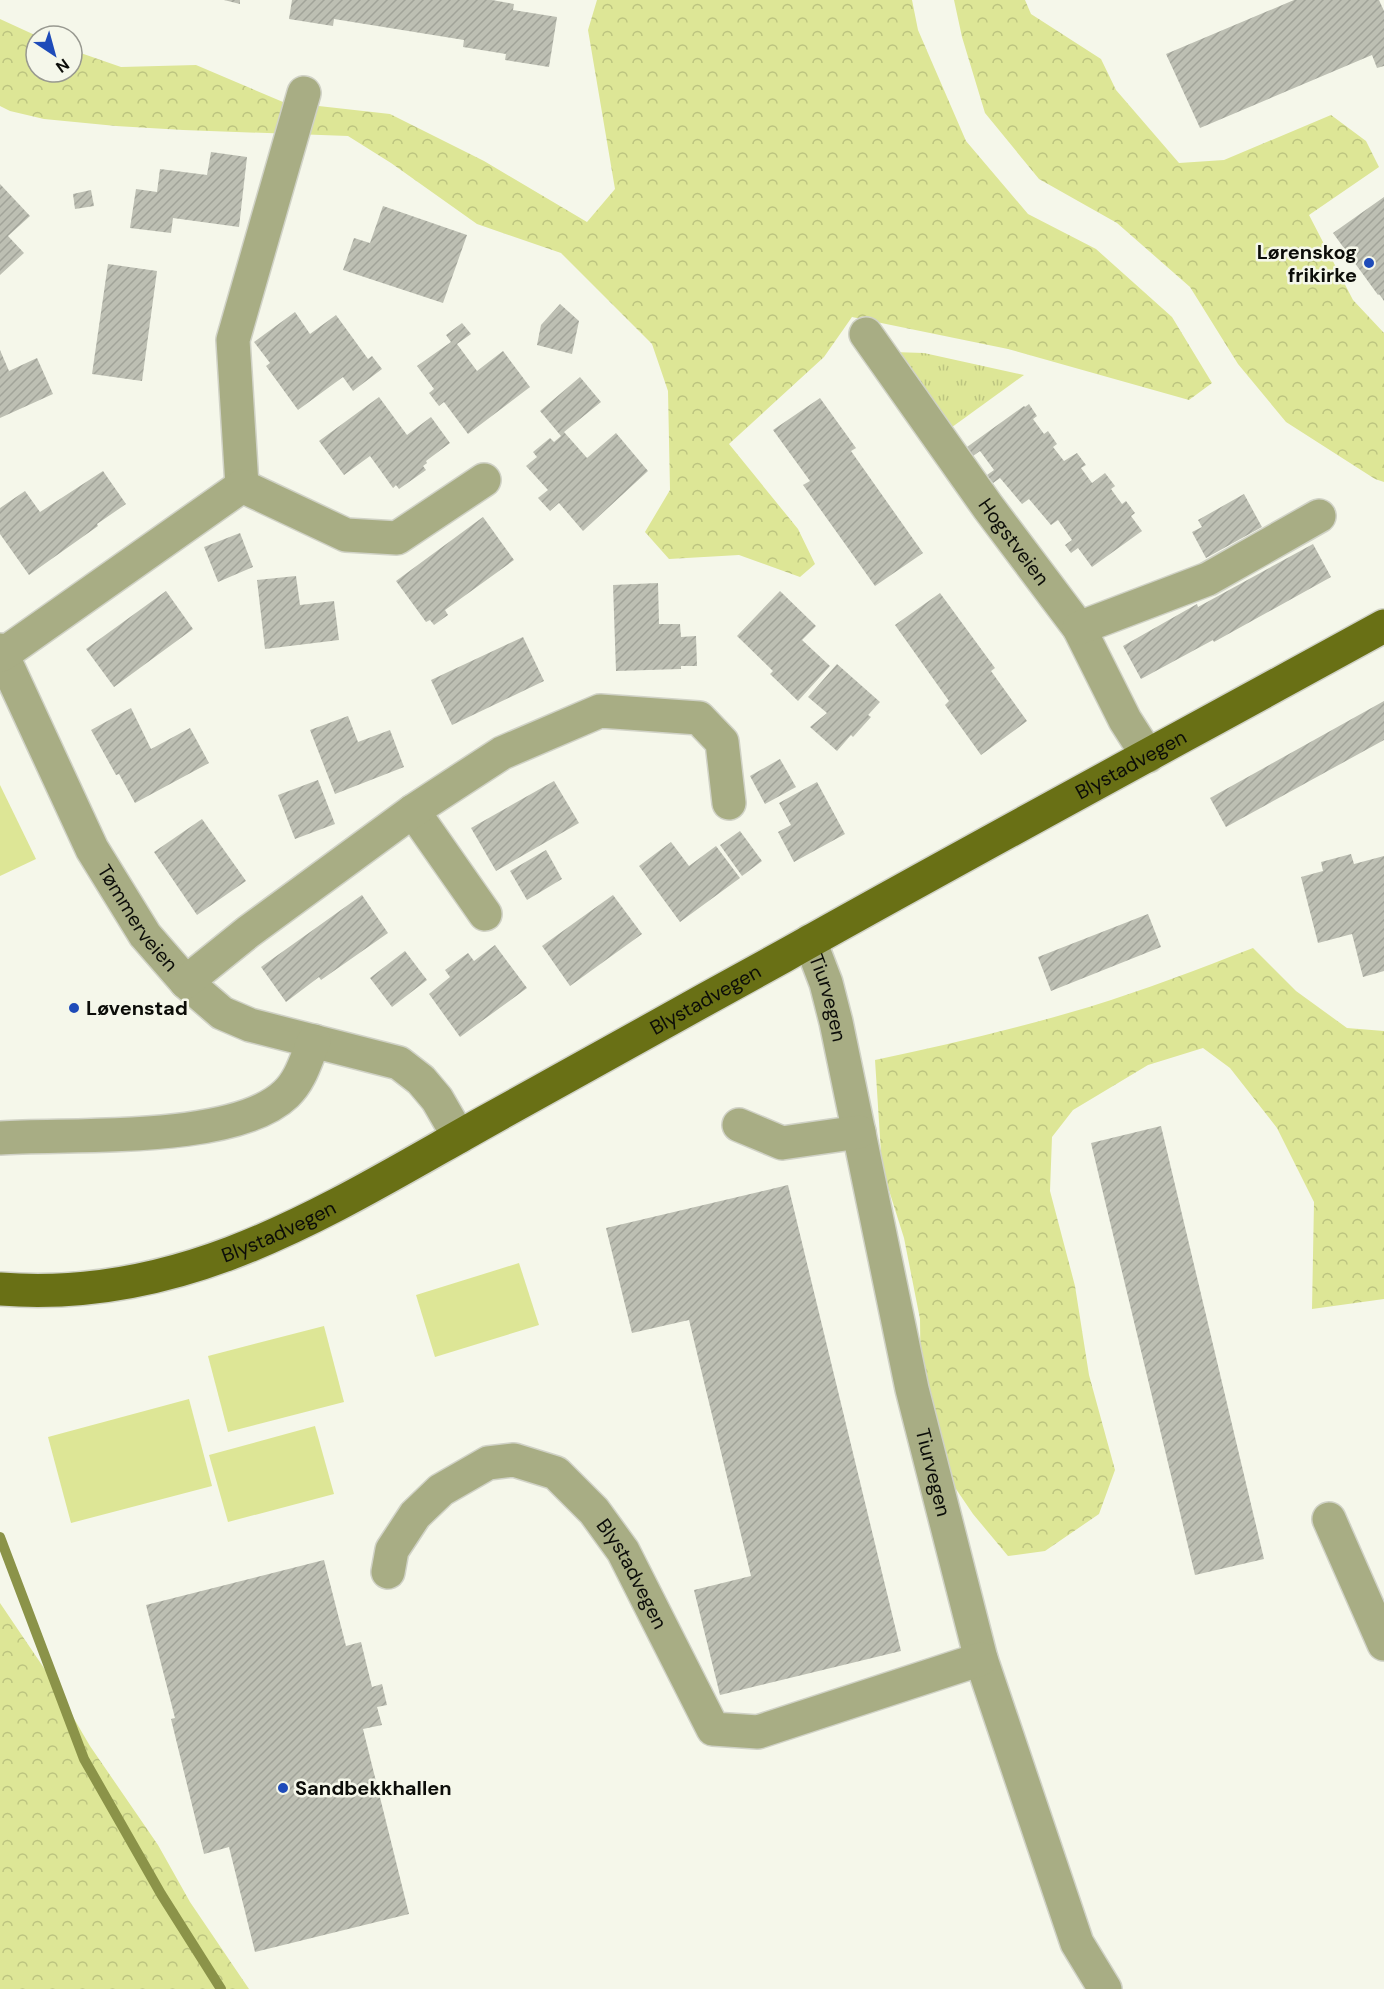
<svg xmlns="http://www.w3.org/2000/svg" width="1384" height="1989" viewBox="0 0 1384 1989" font-family="'DM Sans',sans-serif">
<defs>
<pattern id="grass-tufts" width="24" height="20" patternUnits="userSpaceOnUse" patternTransform="scale(1.5)"><rect width="24" height="20" fill="#dde696"/><path d="M3 7l-1-3M5 7V3M7 7l1-3M15 17l-1-3M17 17v-4M19 17l1-3" fill="none" stroke="#bcc480"/></pattern>
<pattern id="forest-crowns" width="20" height="18" patternUnits="userSpaceOnUse" patternTransform="scale(1.5)"><rect width="20" height="18" fill="#dde696"/><path d="M2 6a3 3 0 1 1 6 0M12 15a3 3 0 1 1 6 0" fill="none" stroke="#bcc480"/></pattern>
<pattern id="building-hatch" width="6" height="6" patternUnits="userSpaceOnUse" patternTransform="scale(1.5)"><rect width="6" height="6" fill="#bdbfb3"/><path d="M-1 1l2-2M0 6l6-6M5 7l2-2" fill="none" stroke="#a1a399"/></pattern>
</defs>
<rect width="100%" height="100%" fill="#f5f7ea"/>
<path fill="url(#grass-tufts)" d="M 893,352 L 924,353 L 1024,375 L 948,430 Z"/>
<g fill="url(#forest-crowns)">
<path d="M 597,0 L 912,0 L 918,30 L 966,141 L 1028,214 L 1096,249 L 1172,317 L 1212,383 L 1189,400 L 1008,349 L 852,317 L 824,357 L 729,444 L 798,529 L 815,564 L 800,577 L 739,555 L 669,559 L 645,532 L 670,490 L 668,391 L 652,344 L 561,253 L 477,224 L 391,163 L 348,136 L 183,130 L 116,126 L 44,119 L 10,111 L 0,106 L 0,19 L 37,36 L 36,72 L 72,72 L 72,50 L 121,67 L 196,65 L 283,102 L 390,114 L 484,161 L 587,222 L 615,189 L 588,30 Z"/>
<path d="M 954,0 L 1025,0 L 1031,14 L 1101,59 L 1116,90 L 1179,163 L 1224,160 L 1331,115 L 1366,141 L 1379,167 L 1309,215 L 1353,300 L 1384,333 L 1384,482 L 1375,479 L 1286,422 L 1238,364 L 1190,287 L 1117,223 L 1039,179 L 985,113 L 962,37 Z"/>
<path d="M 1253,948 L 1296,991 L 1347,1028 L 1384,1031 L 1384,1299 L 1312,1309 L 1314,1202 L 1277,1128 L 1230,1068 L 1203,1048 L 1148,1065 L 1073,1110 L 1052,1137 L 1050,1191 L 1075,1286 L 1089,1375 L 1115,1470 L 1099,1514 L 1045,1551 L 1008,1556 L 973,1514 L 939,1464 L 921,1398 L 920,1319 L 904,1238 L 882,1168 L 875,1060 C 947,1045 1019,1028 1089,1007 C 1144,990 1199,969 1253,948 Z"/>
<path d="M 0,1603 L 46,1671 L 90,1746 L 158,1845 L 190,1902 L 249,1989 L 0,1989 Z"/>
</g>
<g fill="#dde696">
<path d="M 0,785 L 36,859 L 0,876 Z"/>
<path d="M 519,1263 L 539,1325 L 435,1357 L 416,1295 Z"/>
<path d="M 324,1326 L 344,1402 L 228,1432 L 208,1356 Z"/>
<path d="M 189,1399 L 212,1486 L 71,1523 L 48,1437 Z"/>
<path d="M 315,1426 L 334,1494 L 228,1522 L 209,1455 Z"/>
</g>
<g fill="none" stroke-linecap="round" stroke-linejoin="round">
<path stroke="#8b9349" stroke-width="10" d="M 0,1537 L 84,1759 L 161,1894 L 221,1989"/>
</g>
<g fill="url(#building-hatch)">
<path d="M 224,0 L 240,0 L 240,4 Z"/>
<path d="M 292,0 L 492,0 L 514,4 L 513,10 L 557,17 L 549,67 L 505,60 L 506,54 L 463,47 L 464,40 L 334,19 L 333,26 L 289,19 Z"/>
<path d="M 1294,0 L 1379,0 L 1384,11 L 1384,66 L 1377,68 L 1372,55 L 1200,128 L 1166,54 Z"/>
<path d="M 211,152 L 247,157 L 239,227 L 173,218 L 171,233 L 130,228 L 136,189 L 157,192 L 160,169 L 207,175 Z"/>
<path d="M 0,184 L 30,216 L 8,236 L 24,253 L 0,275 Z"/>
<path d="M 91,190 L 94,206 L 75,209 L 73,194 Z"/>
<path d="M 1384,197 L 1384,301 L 1379,294 L 1378,295 L 1333,233 Z"/>
<path d="M 383,206 L 467,235 L 443,303 L 343,270 L 354,238 L 370,243 Z"/>
<path d="M 108,264 L 157,271 L 142,381 L 92,374 Z"/>
<path d="M 560,304 L 579,321 L 572,354 L 537,345 L 541,325 Z"/>
<path d="M 295,312 L 310,334 L 336,315 L 368,359 L 372,356 L 382,369 L 353,391 L 343,377 L 298,410 L 266,366 L 270,363 L 254,342 Z"/>
<path d="M 462,323 L 471,334 L 457,344 L 477,371 L 503,351 L 530,387 L 468,434 L 444,402 L 439,406 L 429,393 L 434,389 L 417,366 L 451,342 L 446,335 Z"/>
<path d="M 0,350 L 9,371 L 37,358 L 53,394 L 0,418 Z"/>
<path d="M 580,377 L 601,402 L 564,432 L 587,458 L 616,433 L 648,471 L 583,531 L 559,503 L 550,511 L 538,498 L 548,490 L 526,466 L 537,457 L 533,452 L 550,438 L 554,442 L 561,436 L 540,411 Z"/>
<path d="M 379,397 L 407,435 L 431,417 L 450,443 L 426,461 L 427,463 L 423,466 L 426,470 L 399,489 L 396,485 L 393,488 L 370,456 L 344,475 L 319,441 Z"/>
<path d="M 820,398 L 856,448 L 851,451 L 923,553 L 875,586 L 803,485 L 810,481 L 773,430 Z"/>
<path d="M 1029,404 L 1037,416 L 1033,419 L 1044,434 L 1048,431 L 1057,444 L 1053,447 L 1064,461 L 1077,453 L 1086,465 L 1081,468 L 1092,483 L 1105,473 L 1115,486 L 1111,489 L 1122,504 L 1126,501 L 1135,513 L 1131,516 L 1142,531 L 1092,567 L 1078,548 L 1071,553 L 1065,545 L 1072,540 L 1058,520 L 1051,525 L 1029,499 L 1022,504 L 1000,478 L 993,483 L 987,475 L 994,470 L 980,451 L 973,456 L 967,447 L 1024,406 L 1025,407 Z"/>
<path d="M 103,471 L 126,504 L 97,524 L 98,526 L 29,575 L 0,534 L 0,508 L 25,491 L 40,512 Z"/>
<path d="M 1244,494 L 1262,527 L 1206,558 L 1192,532 L 1202,527 L 1198,520 Z"/>
<path d="M 483,517 L 514,560 L 445,610 L 448,615 L 434,625 L 430,620 L 426,622 L 396,581 Z"/>
<path d="M 240,533 L 253,567 L 218,582 L 204,547 Z"/>
<path d="M 1313,544 L 1331,577 L 1214,642 L 1213,640 L 1141,679 L 1123,646 L 1197,604 L 1198,607 Z"/>
<path d="M 296,576 L 300,605 L 334,601 L 339,640 L 265,649 L 257,580 Z"/>
<path d="M 658,583 L 659,624 L 680,624 L 681,637 L 696,636 L 697,666 L 681,666 L 681,669 L 616,671 L 613,585 Z"/>
<path d="M 166,591 L 193,629 L 114,687 L 86,649 Z"/>
<path d="M 780,591 L 816,626 L 802,640 L 830,666 L 798,701 L 770,674 L 773,671 L 737,636 Z"/>
<path d="M 940,593 L 995,668 L 991,671 L 1027,721 L 981,755 L 945,705 L 949,701 L 895,625 Z"/>
<path d="M 523,637 L 544,681 L 452,725 L 431,680 Z"/>
<path d="M 837,664 L 880,702 L 868,715 L 871,717 L 853,737 L 851,735 L 837,751 L 810,727 L 827,713 L 808,697 Z"/>
<path d="M 1384,701 L 1384,740 L 1226,827 L 1210,798 Z"/>
<path d="M 131,708 L 151,749 L 190,728 L 209,763 L 135,803 L 119,774 L 116,775 L 91,730 Z"/>
<path d="M 348,716 L 358,742 L 390,730 L 404,767 L 335,794 L 310,730 Z"/>
<path d="M 780,759 L 796,787 L 765,804 L 750,776 Z"/>
<path d="M 318,780 L 335,824 L 295,839 L 278,795 Z"/>
<path d="M 554,781 L 579,823 L 496,871 L 471,828 Z"/>
<path d="M 817,782 L 845,834 L 794,862 L 778,832 L 791,825 L 779,803 Z"/>
<path d="M 202,819 L 246,881 L 197,915 L 154,852 Z"/>
<path d="M 740,831 L 762,861 L 742,876 L 720,845 Z"/>
<path d="M 671,842 L 689,866 L 716,846 L 740,878 L 680,922 L 639,866 Z"/>
<path d="M 546,850 L 562,879 L 527,900 L 510,871 Z"/>
<path d="M 1351,854 L 1354,864 L 1384,856 L 1384,971 L 1363,977 L 1352,934 L 1318,943 L 1301,877 L 1323,871 L 1321,862 Z"/>
<path d="M 362,895 L 388,933 L 321,980 L 319,977 L 286,1002 L 261,967 Z"/>
<path d="M 613,895 L 642,934 L 570,986 L 542,946 Z"/>
<path d="M 1148,914 L 1161,947 L 1051,991 L 1038,957 Z"/>
<path d="M 495,945 L 527,988 L 460,1037 L 429,994 L 450,977 L 445,970 L 468,953 L 474,961 Z"/>
<path d="M 405,951 L 427,980 L 392,1007 L 370,978 Z"/>
<path d="M 1161,1126 L 1264,1559 L 1195,1575 L 1091,1143 Z"/>
<path d="M 788,1185 L 901,1651 L 720,1695 L 694,1590 L 751,1576 L 689,1320 L 632,1333 L 606,1228 Z"/>
<path d="M 324,1560 L 346,1646 L 361,1642 L 372,1687 L 382,1684 L 387,1705 L 377,1707 L 382,1725 L 363,1729 L 409,1914 L 255,1952 L 229,1847 L 204,1854 L 171,1719 L 175,1718 L 146,1605 Z"/>
</g>
<g fill="none" stroke-linecap="round" stroke-linejoin="round">
<g stroke="#d0d2c6" stroke-width="36">
<g id="minor">
<path id="s1" d="M 866,334 L 988,507 L 1079,628 L 1125,720 L 1148,756"/>
<path d="M 242,486 L 233,340 L 304,93"/>
<path d="M 1079,628 L 1208,579 L 1319,516"/>
<path id="s2" d="M 0,650 L 92,849 L 145,935 L 186,982 L 222,1013 L 250,1025 L 399,1063 L 421,1080 L 437,1099 L 459,1137"/>
<path d="M 2,655 L 242,486 L 346,535 L 397,538 L 484,480"/>
<path d="M 413,811 L 485,914"/>
<path id="s3" d="M 810,941 L 826,983 L 836,1022 L 912,1389 L 981,1659 L 1077,1943 L 1105,1989"/>
<path d="M 186,982 L 248,932 L 413,811 L 502,753 L 600,711 L 699,718 L 722,742 L 729,803"/>
<path d="M 739,1125 L 782,1143 L 859,1132"/>
<path d="M 0,1138 C 71,1133 234,1144 286,1094 C 301,1080 306,1059 314,1041"/>
<path d="M 1329,1519 L 1384,1644"/>
<path id="s4" d="M 388,1572 L 392,1550 L 415,1515 L 441,1490 L 488,1463 L 514,1460 L 556,1473 L 594,1511 L 623,1551 L 713,1729 L 758,1732 L 981,1659"/>
</g>
</g>
<g stroke="#d0d2c6" stroke-width="36">
<g id="major">
<path id="s5" d="M 0,1289 C 186,1304 330,1209 485,1122 C 584,1067 684,1011 784,956 C 983,844 1184,736 1384,626"/>
</g>
</g>
<use href="#minor" stroke="#a8ad84" stroke-width="33"/>
<use href="#major" stroke="#697015" stroke-width="33"/>
</g>
<g fill="#1e4bb9" stroke="#f5f7ea" stroke-width="2">
<circle cx="1369" cy="263" r="6"/>
<circle cx="74" cy="1008" r="6"/>
<circle cx="283" cy="1788" r="6"/>
</g>
<g text-anchor="middle" stroke-width="5" stroke-linejoin="round" paint-order="stroke">
<g font-size="20" font-weight="bold" fill="#0c0d09" stroke="#f5f7ea" text-anchor="start">
<text x="1357" y="259" text-anchor="end">Lørenskog<tspan x="1357" dy="23">frikirke</tspan></text>
<text x="86" y="1015">Løvenstad</text>
<text x="295" y="1795">Sandbekkhallen</text>
</g>
<g font-size="20" fill="#0c0d09" stroke="#f5f7ea">
<text dy="7" stroke="none"><textPath href="#s1" startOffset="255">Hogstveien</textPath></text>
<text dy="7" stroke="none"><textPath href="#s5" startOffset="1260">Blystadvegen</textPath></text>
<text dy="7" stroke="none"><textPath href="#s2" startOffset="302">Tømmerveien</textPath></text>
<text dy="7" stroke="none"><textPath href="#s5" startOffset="774">Blystadvegen</textPath></text>
<text dy="7" stroke="none"><textPath href="#s3" startOffset="60">Tiurvegen</textPath></text>
<text dy="7" stroke="none"><textPath href="#s5" startOffset="288">Blystadvegen</textPath></text>
<text dy="7" stroke="none"><textPath href="#s3" startOffset="546">Tiurvegen</textPath></text>
<text dy="7" stroke="none"><textPath href="#s4" startOffset="352">Blystadvegen</textPath></text>
</g>
</g>
<g transform="translate(54 54) rotate(144)"><circle r="28" fill="#f5f7ea" stroke="#989990" stroke-width="1.5"/>
<path d="M0-4.5L10 22L0 15L-10 22Z" fill="#1e4bb9"/>
<text y="-9" font-size="16" font-weight="bold" text-anchor="middle" fill="#0c0d09">N</text>
</g>
</svg>
